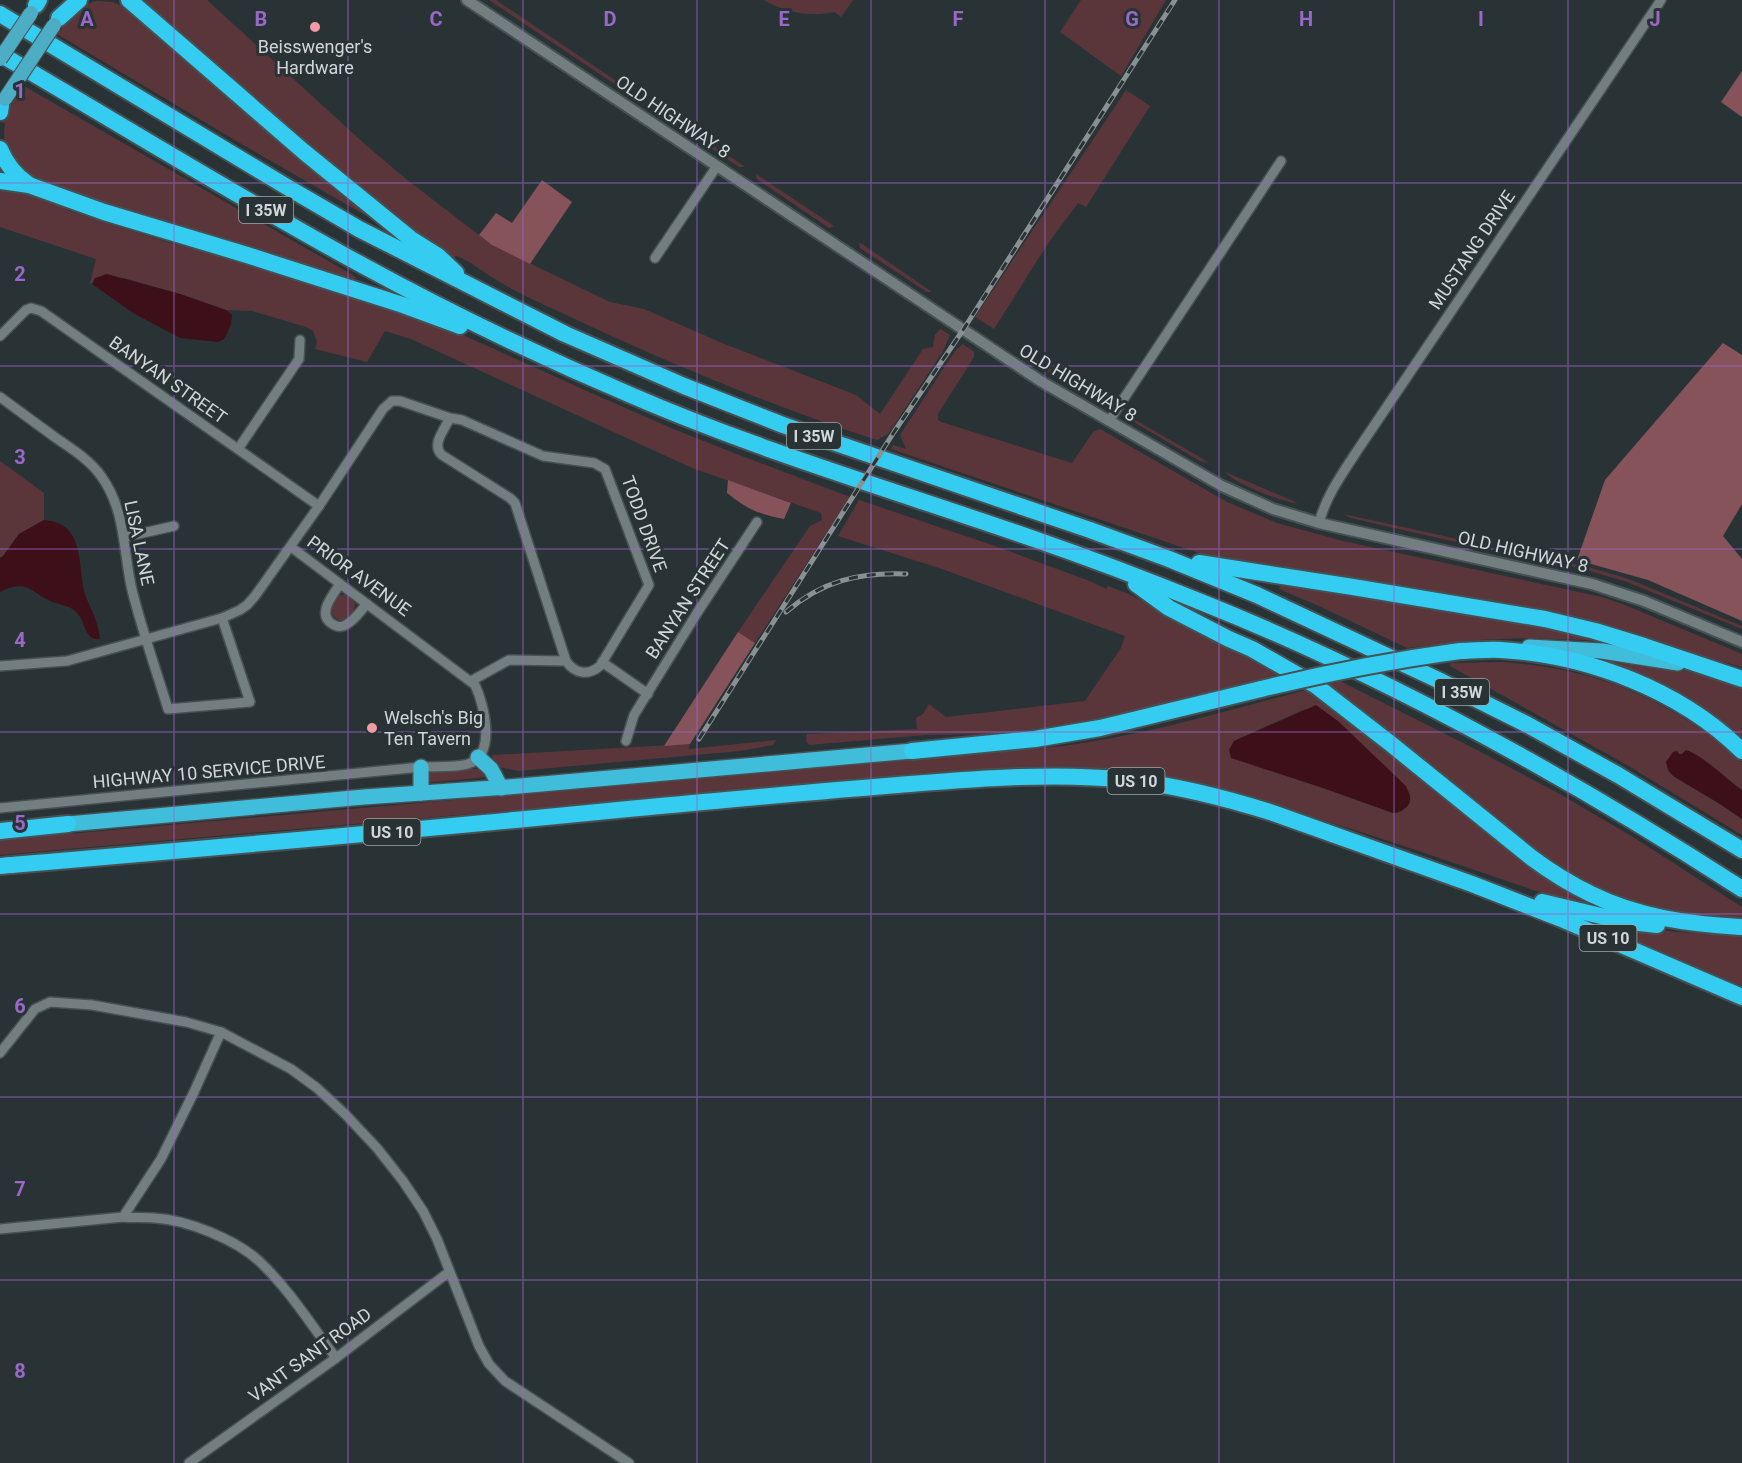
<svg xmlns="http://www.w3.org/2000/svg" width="1742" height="1463" viewBox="0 0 1742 1463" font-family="Roboto,sans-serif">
<rect width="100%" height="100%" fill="#293336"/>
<g fill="#5a363b" fill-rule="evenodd">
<path d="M 139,0 L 207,0 L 367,146 L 406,179 L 492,245 L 610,302 L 644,309 L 722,343 L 856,395 L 880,414 L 921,352 L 923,349 L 933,347 L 935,335 L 940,329 L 950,335 L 943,351 L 889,433 L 877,440 C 769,405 663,361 560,312 C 538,302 515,292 495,279 C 481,271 471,261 456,256 L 451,260 L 396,221 Z"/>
<path d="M 489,0 L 496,0 L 631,91 L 625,91 Z"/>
<path d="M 764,0 L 853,0 L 841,17 L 834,12 C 810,17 786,13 764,0 Z"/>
<path d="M 1081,0 L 1166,0 L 1121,76 L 1060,32 Z"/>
<path d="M 96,1 L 112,2 L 125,7 L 375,216 L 372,219 L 238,142 L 57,34 L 79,7 Z"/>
<path d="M 24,86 L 356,277 L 351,285 L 39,183 L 39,180 C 17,171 0,149 5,124 L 2,122 C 7,109 16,98 24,86 Z"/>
<path d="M 1126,90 L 1150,106 L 1086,207 L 1078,203 L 1047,245 L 994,329 L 975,317 Z"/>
<path d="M 690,130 L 744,166 L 744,167 L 739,167 L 689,134 Z"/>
<path d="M 756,174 L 834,226 L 829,228 L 757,179 Z"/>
<path d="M 0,187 L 20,190 L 52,201 L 69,211 L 170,243 L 280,271 L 450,329 L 589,392 L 671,428 L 734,453 L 850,497 L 755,643 L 738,632 L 810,526 L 822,520 L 821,513 L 692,468 L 411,339 L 385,331 L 367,362 L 315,349 L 317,342 L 313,331 L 306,327 L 252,311 L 226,310 L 180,294 L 124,278 L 95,278 L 92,284 L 90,283 L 96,259 L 0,227 Z"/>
<path d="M 859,243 L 862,244 L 932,292 L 927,292 L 860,248 Z"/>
<path d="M 963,344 L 974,352 L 974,357 L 938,414 L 938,420 L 941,422 L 1072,463 L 1093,432 L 1100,429 L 1227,502 L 1277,523 L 1343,541 L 1602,597 L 1625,605 L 1742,654 L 1742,667 L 1693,654 L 1208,556 L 891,449 L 893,445 L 906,449 L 900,435 L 949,360 L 956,350 Z"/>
<path d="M 1025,355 L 1029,355 L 1109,404 L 1103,405 L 1026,358 Z"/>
<path d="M 1125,414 L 1198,456 L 1208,463 L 1200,461 L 1127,418 Z"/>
<path d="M 0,461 L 44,493 L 44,520 L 19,534 L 3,556 L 0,558 Z"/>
<path d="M 1225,472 L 1298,503 C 1283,503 1234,483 1225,472 Z"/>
<path d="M 859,500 L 995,546 L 1092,582 L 1106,589 L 1108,586 L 1131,595 L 1282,673 L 1126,716 L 1091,723 L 986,734 L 925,735 L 809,745 L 806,741 L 807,734 L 917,729 L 916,718 L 923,714 L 929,704 L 946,717 L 1085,701 L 1121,648 L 1125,636 L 942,569 L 838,536 Z"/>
<path d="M 1343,514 L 1458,539 L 1456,542 L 1351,518 Z"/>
<path d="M 1529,554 L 1588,567 L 1629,579 L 1742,626 L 1742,629 L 1627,582 L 1583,569 L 1529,557 Z"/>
<path d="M 1282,581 L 1472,609 L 1617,644 L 1582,640 L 1529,638 L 1475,640 L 1407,648 L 1319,606 L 1279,589 Z"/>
<path d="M 340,595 L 346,595 L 355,603 C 355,617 340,629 331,612 L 331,607 Z"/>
<path d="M 1601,654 L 1668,666 L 1742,686 L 1742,738 C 1724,723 1705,709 1685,696 C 1658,680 1629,670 1599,660 Z"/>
<path d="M 1502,662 C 1596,668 1671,699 1742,762 L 1742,790 C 1723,777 1707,761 1686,750 L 1682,754 L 1679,754 L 1677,751 L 1673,776 L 1720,804 L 1742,819 L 1742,835 L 1627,765 L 1450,666 L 1451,663 Z"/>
<path d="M 1340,681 L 1475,749 L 1558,793 L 1633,837 L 1742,907 L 1742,917 L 1700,917 L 1622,902 L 1561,872 L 1321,685 Z"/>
<path d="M 1310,689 L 1613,908 L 1588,908 C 1499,879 1410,847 1320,819 C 1262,800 1204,782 1144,774 C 1056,762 968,772 880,778 L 0,855 L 0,840 L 1063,746 C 1147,735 1228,710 1310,689 ZM 1305,709 L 1410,803 C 1405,809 1401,814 1393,813 L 1326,789 L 1234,741 Z"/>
<path d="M 776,740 L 773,745 L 740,751 L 518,771 L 499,767 L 491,761 L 493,755 L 690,744 L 689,749 Z"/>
<path d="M 474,769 L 480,769 L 486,773 L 486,777 L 425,783 L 427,775 L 433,770 Z"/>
<path d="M 1613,925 L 1678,932 L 1742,935 L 1742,986 L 1611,930 Z"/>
</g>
<g fill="#87535a">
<path d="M 1742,71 L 1742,117 L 1721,102 Z"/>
<path d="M 542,180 L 572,202 L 530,264 L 492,245 L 479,235 L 496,213 L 512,223 Z"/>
<path d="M 1723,343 L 1742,355 L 1742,504 L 1723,536 L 1742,559 L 1742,621 L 1648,580 L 1577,560 L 1605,480 Z"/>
<path d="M 728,480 L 791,503 L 784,519 C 758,514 747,509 727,493 Z"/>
<path d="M 738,632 L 755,643 L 690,744 L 664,746 Z"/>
</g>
<g fill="#3d1019">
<path d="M 107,274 L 180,294 L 226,310 L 232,315 L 231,324 L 227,334 L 224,339 L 218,342 L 180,338 L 133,313 L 92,284 L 95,278 Z"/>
<path d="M 44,520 C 86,523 77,565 85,594 C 88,603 93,612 96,621 C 98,627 99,633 100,639 C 84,641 86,622 77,613 C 71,606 64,606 56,603 C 31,595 30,577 0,592 L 0,558 L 3,556 L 19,534 Z"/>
<path d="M 1316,705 L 1338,721 L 1406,786 C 1407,790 1410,793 1410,796 C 1412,806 1401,813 1393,813 L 1326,789 L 1231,758 L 1229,750 L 1234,741 Z"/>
<path d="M 1686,750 C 1704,756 1726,779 1742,790 L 1742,819 L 1720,804 L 1673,776 L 1668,770 L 1666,762 L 1673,752 L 1677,751 L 1679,754 L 1682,754 Z"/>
</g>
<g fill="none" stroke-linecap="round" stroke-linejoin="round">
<g stroke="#475052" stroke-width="12">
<g id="minor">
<path d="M 655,258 L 717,166"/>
<path d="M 0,336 L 26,310 L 31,308 L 41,311 L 319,506"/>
<path d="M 0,397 C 19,411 37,424 56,438 C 72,449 90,460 101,476 C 126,510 123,552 132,590 C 142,630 156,670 168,709 L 250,702 L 222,618"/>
<path d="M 1109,421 L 1281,161"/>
<path d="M 238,449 L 299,359 L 300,340"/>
<path d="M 1319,523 C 1326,496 1342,474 1357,451 L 1661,0"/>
<path d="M 125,537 L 174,526"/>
<path d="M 340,584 C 333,595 315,615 334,625 C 338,627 343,627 347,624 C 355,620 361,610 367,604"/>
<path d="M 602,662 L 648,694"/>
<path d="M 0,666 L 67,661 L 222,618 L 240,610 L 247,605 L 255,596 L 319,506 L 383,409 L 392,401 L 400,401 L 450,418 L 462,420 L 543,456 L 594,463 L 605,469 L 649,585 L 600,666 C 588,676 575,674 566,661 L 515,503 L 510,498 L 442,455 C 431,445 444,430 450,418"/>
<path d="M 471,681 L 509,660 L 566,661"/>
<path d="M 626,741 L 634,715 L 697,613 L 757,522"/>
<path d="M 0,808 L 421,767 C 435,766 455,768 468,764 C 497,755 484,704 475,685 L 291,547"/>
<path d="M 0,1053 L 35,1009 L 50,1002 L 92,1005 L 186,1022 L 221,1032 L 291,1069 L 317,1088 L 345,1114 L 377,1148 L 403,1181 L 423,1211 L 437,1239 L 479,1346 L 489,1364 L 505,1381 L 629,1463"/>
<path d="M 123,1217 C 133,1218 144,1217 155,1218 C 187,1220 235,1239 259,1261 C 289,1289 312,1326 336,1358"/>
<path d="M 0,1229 L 123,1217 L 161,1159 L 194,1092 L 221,1032"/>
<path d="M 189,1463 L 336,1358 L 449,1272"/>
</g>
</g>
<g stroke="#475052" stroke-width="14">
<path id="tertiary" d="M 467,0 L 1042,382 L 1222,486 L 1273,509 L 1319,523 L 1592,584 L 1644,601 L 1742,642"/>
</g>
<g stroke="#475052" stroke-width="18">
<g id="trunk">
<path d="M 1529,647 L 1602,651 L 1678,663"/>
<path d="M 478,757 L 491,769 L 501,788"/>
<path d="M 421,793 L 421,767"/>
<path d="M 68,824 L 364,797 L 508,787 L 912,751"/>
</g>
</g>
<g stroke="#475052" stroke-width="20">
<g id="motorway">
<path d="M 129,0 L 303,151 L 411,239 L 438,256 L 456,273"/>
<path d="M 36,5 L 39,0"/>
<path d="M 0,14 L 287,187 L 359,229 L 565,334 L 684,386 L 783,425 L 1090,530 L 1169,559 L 1257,595 L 1436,679 L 1528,725 L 1618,775 L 1742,850"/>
<path d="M 59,18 L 79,0"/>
<path d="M 0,54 C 120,124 239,198 362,265 C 450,313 541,357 633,396 C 765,453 902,493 1037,540 C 1092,559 1147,580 1201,602 C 1391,678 1570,778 1742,889"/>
<path d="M 0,112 L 1,105"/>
<path d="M 0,149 C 6,164 15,175 28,184"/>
<path d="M 0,181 L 29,185 L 104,212 L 247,255 L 403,305 L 460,326"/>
<path d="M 1199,563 L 1353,587 L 1545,619 L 1595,631 L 1644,646 L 1742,679"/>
<path d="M 1136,584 L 1169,608 L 1229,639 L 1252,649 L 1315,685 L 1391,744 L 1532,858 C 1551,872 1570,884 1591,894 C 1637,917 1689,924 1740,927"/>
<path d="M 1460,651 C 1474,651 1488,649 1501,650 C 1588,655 1680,690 1742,751"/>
<path d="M 912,751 L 1035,739 L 1100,728 L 1261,689"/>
<path d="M 0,831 L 68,824"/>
<path d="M 0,866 C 209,848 419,830 628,809 C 718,801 808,792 898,785 C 974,779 1052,772 1129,780 C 1178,786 1226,798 1273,813 L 1472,884 L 1559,918 L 1742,997"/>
<path d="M 1542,902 L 1622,921 L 1657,925"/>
</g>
</g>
<use href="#minor" stroke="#737e81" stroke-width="9"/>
<use href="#tertiary" stroke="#737e81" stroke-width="10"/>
<use href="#trunk" stroke="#40bdda" stroke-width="15"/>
<use href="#motorway" stroke="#34cdf1" stroke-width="16"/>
<g stroke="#899193" stroke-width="5">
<g id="rail">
<path d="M 786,612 C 822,581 859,572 906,574"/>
<path d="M 699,739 L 894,432 L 963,330 L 1175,0"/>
</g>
</g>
<use href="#rail" stroke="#293336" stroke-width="3" stroke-dasharray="9" stroke-linecap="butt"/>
<g stroke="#475052" stroke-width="16" stroke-linecap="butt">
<g id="primary-bridge">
<path d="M 0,59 L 31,13"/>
<path d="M 5,99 L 54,25"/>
</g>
</g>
<g stroke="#475052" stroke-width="20" stroke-linecap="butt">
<path id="motorway-bridge" d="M 1261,689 C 1327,673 1393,660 1460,651"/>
</g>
<use href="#primary-bridge" stroke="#4dadc4" stroke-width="14"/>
<use href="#motorway-bridge" stroke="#34cdf1" stroke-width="16"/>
</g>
<path fill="none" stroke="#9968c8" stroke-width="1.5" stroke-opacity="0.55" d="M 174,0 L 174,1463M 348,0 L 348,1463M 523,0 L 523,1463M 697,0 L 697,1463M 871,0 L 871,1463M 1045,0 L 1045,1463M 1219,0 L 1219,1463M 1394,0 L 1394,1463M 1568,0 L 1568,1463M 0,183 L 1742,183M 0,366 L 1742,366M 0,549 L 1742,549M 0,732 L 1742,732M 0,914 L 1742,914M 0,1097 L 1742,1097M 0,1280 L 1742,1280"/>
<g fill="#f49aa6" stroke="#293336" stroke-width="2">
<circle cx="315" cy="27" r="6"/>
<circle cx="372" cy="728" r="6"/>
</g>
<g text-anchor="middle" stroke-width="6" stroke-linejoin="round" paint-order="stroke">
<g fill="#293336" stroke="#9fa6a8" stroke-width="1.5">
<rect x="239" y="197" width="54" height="26" rx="4.5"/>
<rect x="787" y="423" width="54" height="26" rx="4.5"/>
<rect x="1435" y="679" width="54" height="26" rx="4.5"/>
<rect x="1107.5" y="768" width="57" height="26" rx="4.5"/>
<rect x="363.5" y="819" width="57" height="26" rx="4.5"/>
<rect x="1579.5" y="925" width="57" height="26" rx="4.5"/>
</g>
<g font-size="16" font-weight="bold" fill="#d1d7d9">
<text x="266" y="216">I 35W</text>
<text x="814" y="442">I 35W</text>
<text x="1462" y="698">I 35W</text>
<text x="1136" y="787">US 10</text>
<text x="392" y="838">US 10</text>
<text x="1608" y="944">US 10</text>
</g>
<g font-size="18" fill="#d1d7d9" stroke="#293336">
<text x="315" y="53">Beisswenger's<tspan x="315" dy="21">Hardware</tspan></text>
<text x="384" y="724" text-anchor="start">Welsch's Big<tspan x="384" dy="21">Ten Tavern</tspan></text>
</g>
<g font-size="18" fill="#d1d7d9" stroke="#293336">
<text transform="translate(673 117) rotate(34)" y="6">OLD HIGHWAY 8</text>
<text transform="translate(1472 250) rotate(-56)" y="6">MUSTANG DRIVE</text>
<text transform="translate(168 380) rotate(35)" y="6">BANYAN STREET</text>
<text transform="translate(1078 383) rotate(31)" y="6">OLD HIGHWAY 8</text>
<text transform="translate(644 524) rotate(70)" y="6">TODD DRIVE</text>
<text transform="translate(139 543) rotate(78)" y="6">LISA LANE</text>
<text transform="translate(1523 552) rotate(13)" y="6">OLD HIGHWAY 8</text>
<text transform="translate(359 576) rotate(36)" y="6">PRIOR AVENUE</text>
<text transform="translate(688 599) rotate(-57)" y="6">BANYAN STREET</text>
<text transform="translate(209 772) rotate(-5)" y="6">HIGHWAY 10 SERVICE DRIVE</text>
<text transform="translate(310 1355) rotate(-36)" y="6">VANT SANT ROAD</text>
</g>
</g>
<g font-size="20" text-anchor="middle" font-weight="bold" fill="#9968c8" stroke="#293336" stroke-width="6" stroke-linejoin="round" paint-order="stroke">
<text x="87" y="26">A</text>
<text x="261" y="26">B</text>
<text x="436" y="26">C</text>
<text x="610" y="26">D</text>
<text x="784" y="26">E</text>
<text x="958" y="26">F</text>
<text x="1132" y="26">G</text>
<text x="1306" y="26">H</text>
<text x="1481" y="26">I</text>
<text x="1655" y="26">J</text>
<text x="20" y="98">1</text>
<text x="20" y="281">2</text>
<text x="20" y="464">3</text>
<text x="20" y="647">4</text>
<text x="20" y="830">5</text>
<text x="20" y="1013">6</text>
<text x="20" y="1196">7</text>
<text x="20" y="1378">8</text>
</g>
</svg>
